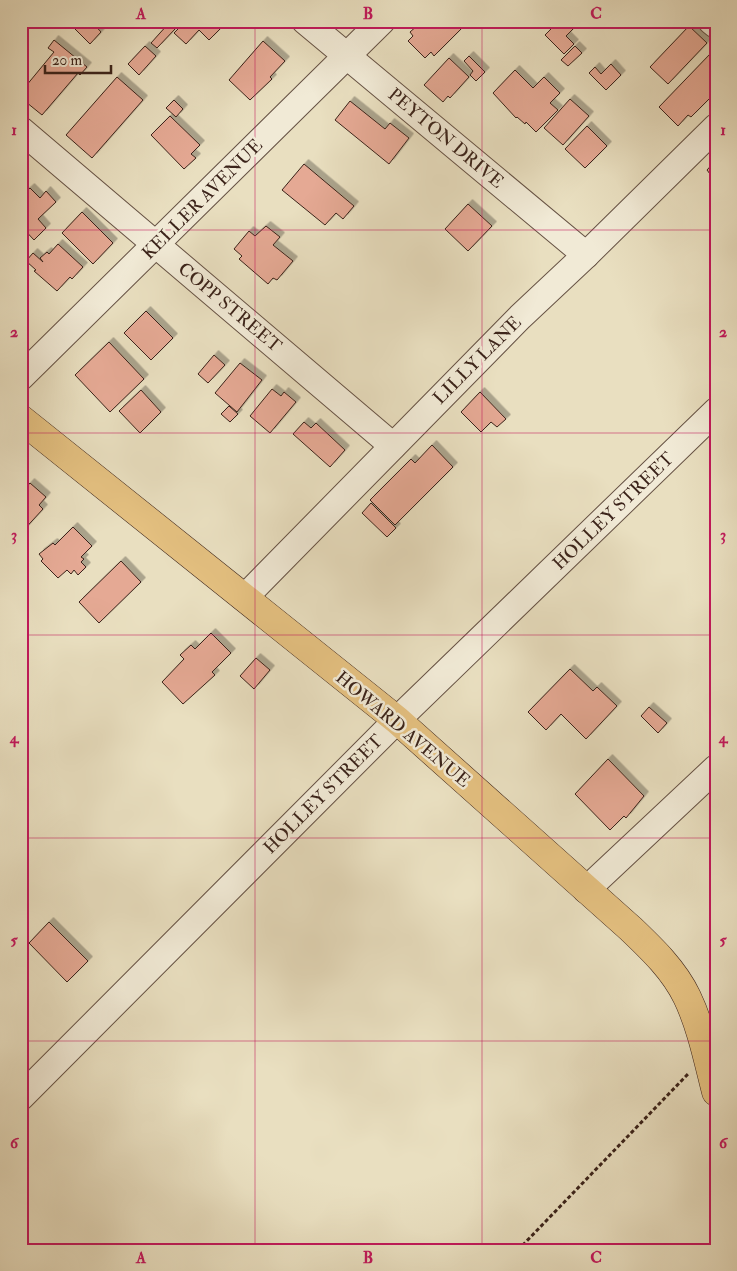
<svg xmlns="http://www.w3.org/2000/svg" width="737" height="1271" viewBox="0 0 737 1271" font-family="'IM FELL Double Pica',serif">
<defs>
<filter id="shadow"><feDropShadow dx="4.5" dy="-4.5" stdDeviation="0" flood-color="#0004"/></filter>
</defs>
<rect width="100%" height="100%" fill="#e9dfc0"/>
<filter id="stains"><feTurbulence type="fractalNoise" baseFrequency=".004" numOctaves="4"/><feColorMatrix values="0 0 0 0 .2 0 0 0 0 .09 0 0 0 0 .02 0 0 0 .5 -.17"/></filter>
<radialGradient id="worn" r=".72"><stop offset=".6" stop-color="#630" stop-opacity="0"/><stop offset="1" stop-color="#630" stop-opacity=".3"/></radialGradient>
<g fill="#e5a994" stroke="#3b231a" filter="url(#shadow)">
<path d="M 80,21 L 91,21 L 101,32 L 90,44 L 74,28 Z"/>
<path d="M 145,21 L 156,21 L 151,27 Z"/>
<path d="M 186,21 L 228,21 L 209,40 L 199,30 L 186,44 L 174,33 Z"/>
<path d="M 414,21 L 469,21 L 434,56 L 431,52 L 425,58 L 408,41 L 413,36 L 410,32 L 418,25 Z"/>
<path d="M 559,21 L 579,23 L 566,36 L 574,44 L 564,54 L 545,35 Z"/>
<path d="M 594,21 L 608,21 L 600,28 Z"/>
<path d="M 21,22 L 28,28 L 21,35 Z"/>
<path d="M 169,23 L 175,29 L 157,48 L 151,43 Z"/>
<path d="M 689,26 L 707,43 L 668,84 L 650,67 Z"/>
<path d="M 54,40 L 87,67 L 80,75 L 78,73 L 42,115 L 21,98 L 21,92 L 54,52 L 48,48 Z"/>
<path d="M 263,41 L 285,61 L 270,77 L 272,79 L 250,100 L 229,80 Z"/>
<path d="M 145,46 L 156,56 L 139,75 L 128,64 Z"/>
<path d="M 575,46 L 582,53 L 568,66 L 561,60 Z"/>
<path d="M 711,53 L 716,58 L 716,92 L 691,117 L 688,115 L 678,126 L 659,107 Z"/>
<path d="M 469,56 L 485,72 L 476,81 L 470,75 L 473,71 L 464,61 Z"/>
<path d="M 449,58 L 469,77 L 450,98 L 448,96 L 443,102 L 424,85 Z"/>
<path d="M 611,64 L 621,75 L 606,90 L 589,73 L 595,67 L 601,74 Z"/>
<path d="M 515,70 L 533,88 L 544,77 L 560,93 L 550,103 L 558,110 L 536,132 L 526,122 L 525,124 L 517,117 L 516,118 L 493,93 Z"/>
<path d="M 117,77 L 143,100 L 92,158 L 66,135 Z"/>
<path d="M 570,99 L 589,116 L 563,145 L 544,128 Z"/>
<path d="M 174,100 L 183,109 L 176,117 L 166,108 Z"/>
<path d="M 350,101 L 385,129 L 390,123 L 409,138 L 389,164 L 335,120 Z"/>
<path d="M 170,116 L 200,145 L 191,154 L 196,158 L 184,169 L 151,135 Z"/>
<path d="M 587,126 L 607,146 L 585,168 L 565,149 Z"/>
<path d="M 716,160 L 716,182 L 707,170 Z"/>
<path d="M 304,164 L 354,206 L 343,219 L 336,213 L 325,225 L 282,190 Z"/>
<path d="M 30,188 L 40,198 L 46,191 L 56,202 L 38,219 L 46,228 L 34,240 L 21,226 L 21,196 Z"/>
<path d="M 468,204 L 492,226 L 468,251 L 445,229 Z"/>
<path d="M 82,212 L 113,243 L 93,264 L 62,233 Z"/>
<path d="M 266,226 L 280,237 L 273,245 L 293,261 L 277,280 L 273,278 L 268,284 L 239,259 L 242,256 L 234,249 L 249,231 L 255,236 Z"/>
<path d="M 58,244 L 83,267 L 72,279 L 70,277 L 57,291 L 34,271 L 36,270 L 26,261 L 33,253 L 43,262 L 40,258 L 47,252 L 49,254 Z"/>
<path d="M 146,311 L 173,338 L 151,360 L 124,333 Z"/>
<path d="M 109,342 L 144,379 L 110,412 L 75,375 Z"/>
<path d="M 214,355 L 225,365 L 208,383 L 198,374 Z"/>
<path d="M 240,363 L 262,380 L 237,412 L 215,393 Z"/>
<path d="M 272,389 L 281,396 L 284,392 L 296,402 L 270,433 L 250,416 Z"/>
<path d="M 141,390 L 161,412 L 140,433 L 119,411 Z"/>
<path d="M 480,392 L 506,419 L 497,427 L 491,422 L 481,432 L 461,412 Z"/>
<path d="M 229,406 L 238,414 L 230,422 L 221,414 Z"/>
<path d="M 304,422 L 311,428 L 316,423 L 345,450 L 330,467 L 293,434 Z"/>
<path d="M 432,445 L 453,467 L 395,525 L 370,500 L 411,459 L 415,463 Z"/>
<path d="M 30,483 L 46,497 L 39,505 L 43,509 L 21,533 L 21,493 Z"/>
<path d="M 371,503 L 396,528 L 387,537 L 362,513 Z"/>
<path d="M 73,527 L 92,546 L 81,557 L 84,559 L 81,562 L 86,567 L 78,575 L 74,570 L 71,574 L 67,570 L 58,578 L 41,561 L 43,559 L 39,554 L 53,543 L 55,545 Z"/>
<path d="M 121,561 L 141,582 L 99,623 L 79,602 Z"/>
<path d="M 211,633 L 231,653 L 212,672 L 215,675 L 183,704 L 162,682 L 184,659 L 180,655 L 191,645 L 195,649 Z"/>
<path d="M 256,658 L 270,670 L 254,689 L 240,676 Z"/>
<path d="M 570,669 L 593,691 L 597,687 L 617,706 L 586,739 L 561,714 L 546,730 L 528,712 Z"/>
<path d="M 649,707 L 667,723 L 658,733 L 641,716 Z"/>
<path d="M 608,759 L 644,796 L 626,818 L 624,816 L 610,830 L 575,794 Z"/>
<path d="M 49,922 L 88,961 L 67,982 L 29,943 Z"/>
</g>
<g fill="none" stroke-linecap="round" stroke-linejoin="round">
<g stroke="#665244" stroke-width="28">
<g id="minor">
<path d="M 305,21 L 586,255"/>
<path d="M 711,21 L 716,25"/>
<path d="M 21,130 L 393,446"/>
<path d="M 21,377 L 382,21"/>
<path d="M 244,598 L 520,317 L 586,255 L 716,127"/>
<path d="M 586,890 L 716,768"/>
<path d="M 21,1097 L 397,720 L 716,411"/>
</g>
</g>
<g stroke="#3b231a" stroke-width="29">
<path id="major" d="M 21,419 L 397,720 L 631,929 C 652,949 674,970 687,997 C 701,1026 708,1061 716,1092"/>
</g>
<path stroke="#3b231a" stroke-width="3" stroke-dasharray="4 2.5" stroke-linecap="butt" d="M 518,1250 L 688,1074"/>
<use href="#minor" stroke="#f1ead6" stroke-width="26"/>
<use href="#major" stroke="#e4c080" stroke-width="28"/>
</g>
<path fill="none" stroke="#c2185b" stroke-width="1" stroke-opacity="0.55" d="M 255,21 L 255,1250M 482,21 L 482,1250M 21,230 L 716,230M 21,433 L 716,433M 21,635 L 716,635M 21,838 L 716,838M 21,1041 L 716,1041"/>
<g text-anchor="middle" stroke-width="5" stroke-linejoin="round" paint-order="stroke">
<g font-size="18" fill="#3b231a" stroke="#f1ead6">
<text transform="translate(446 138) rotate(40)" y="6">PEYTON DRIVE</text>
<text transform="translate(202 199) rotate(-45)" y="6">KELLER AVENUE</text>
<text transform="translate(230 307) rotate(40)" y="6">COPP STREET</text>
<text transform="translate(477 360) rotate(-45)" y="6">LILLY LANE</text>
<text transform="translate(613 511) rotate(-44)" y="6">HOLLEY STREET</text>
<text transform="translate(403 729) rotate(40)" y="6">HOWARD AVENUE</text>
<text transform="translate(323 794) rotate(-45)" y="6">HOLLEY STREET</text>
</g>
</g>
<rect width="737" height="1271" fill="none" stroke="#e9dfc0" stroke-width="55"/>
<path d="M45 65v8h66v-8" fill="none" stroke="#3b231a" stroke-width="2.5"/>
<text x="52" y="65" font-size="15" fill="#3b231a" stroke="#f1ead6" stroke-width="4" paint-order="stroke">20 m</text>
<rect x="28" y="28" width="682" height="1216" fill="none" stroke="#c2185b" stroke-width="2"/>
<g font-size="16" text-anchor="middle" font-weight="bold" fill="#c2185b">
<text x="141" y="19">A</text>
<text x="368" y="19">B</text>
<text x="596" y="19">C</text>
<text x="14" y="135">1</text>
<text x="723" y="135">1</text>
<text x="14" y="337">2</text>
<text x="723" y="337">2</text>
<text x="14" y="540">3</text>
<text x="723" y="540">3</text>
<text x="14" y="743">4</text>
<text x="723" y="743">4</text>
<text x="14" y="945">5</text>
<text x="723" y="945">5</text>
<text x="14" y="1148">6</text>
<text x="723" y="1148">6</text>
<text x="141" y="1263">A</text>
<text x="368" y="1263">B</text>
<text x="596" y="1263">C</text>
</g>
<rect width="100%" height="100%" filter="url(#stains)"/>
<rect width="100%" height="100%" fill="url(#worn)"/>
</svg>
